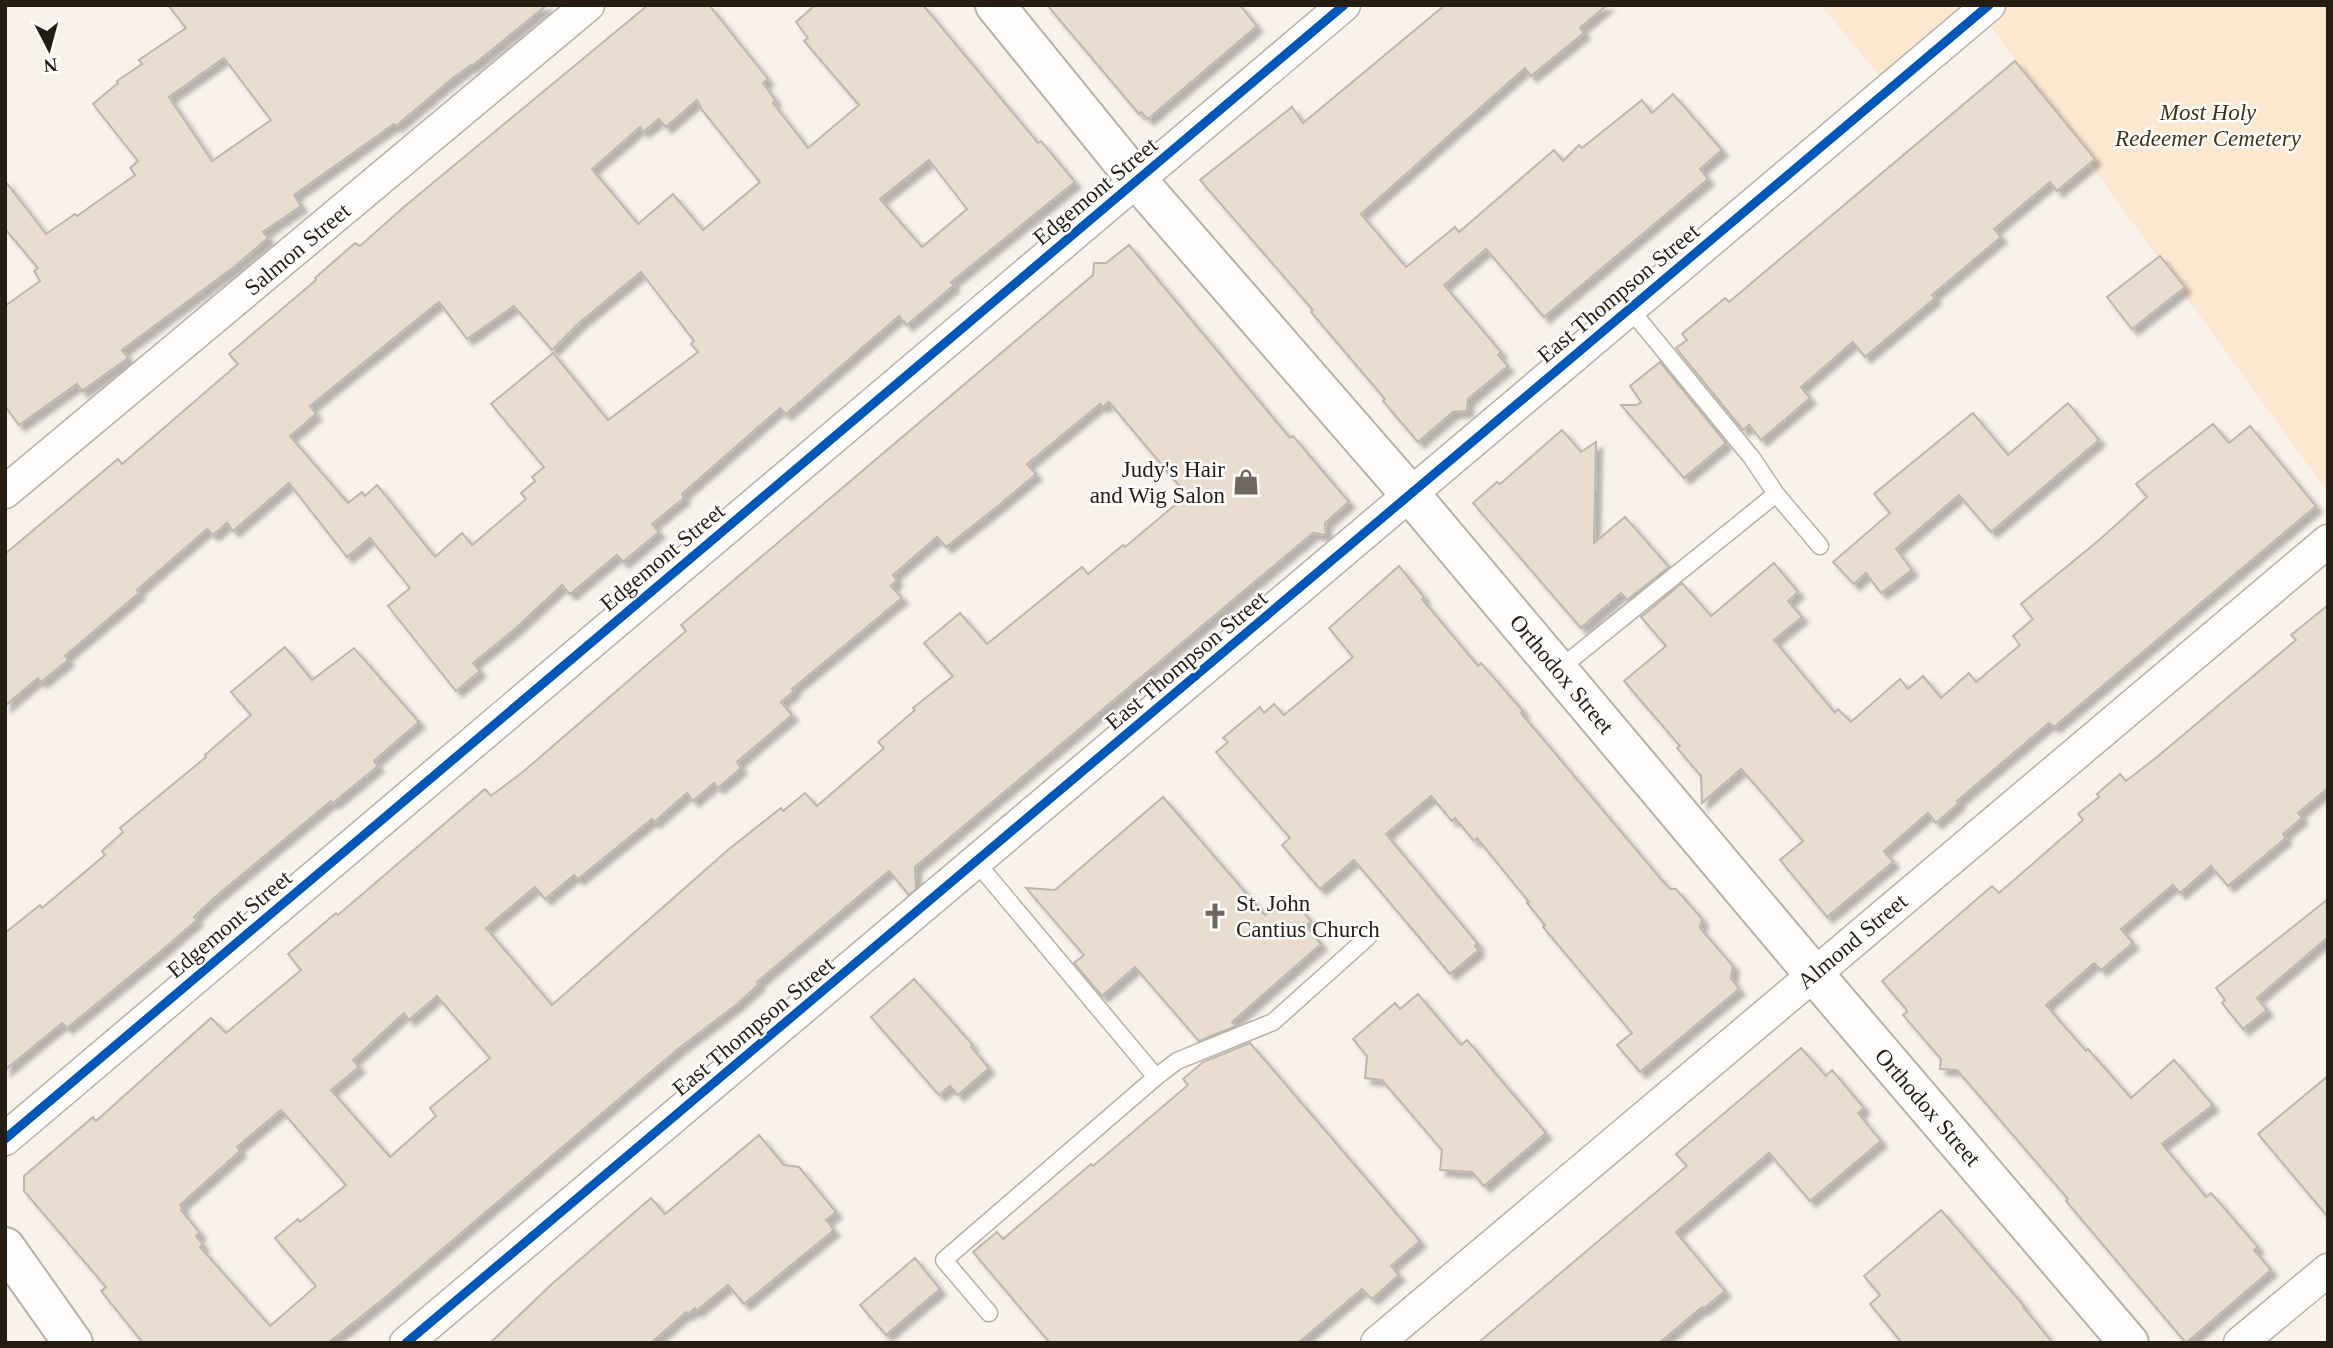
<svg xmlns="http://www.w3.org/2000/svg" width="2333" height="1348" viewBox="0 0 2333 1348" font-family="'Times New Roman',serif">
<defs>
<filter id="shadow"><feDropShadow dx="6" dy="6" stdDeviation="2" flood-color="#0004"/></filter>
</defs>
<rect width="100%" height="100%" fill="#f8f2eb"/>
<path fill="#fce8d0" d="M 1821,5 L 2328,5 L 2328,493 L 1981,13 L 1890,89 Z"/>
<g fill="#e9ddd0" stroke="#bdb6ad" stroke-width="2" fill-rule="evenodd" filter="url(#shadow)">
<path d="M 168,5 L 547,5 L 472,66 L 471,65 L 453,78 L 396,126 L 394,124 L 294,195 L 301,206 L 263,232 L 268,238 L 234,267 L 122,350 L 128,358 L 82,391 L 77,384 L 19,425 L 5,406 L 5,306 L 40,281 L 34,271 L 38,268 L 5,229 L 5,181 L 46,234 L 75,214 L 77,216 L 135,175 L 130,168 L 138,161 L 93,104 L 118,83 L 117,81 L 142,64 L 139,60 L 186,28 ZM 224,58 L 271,120 L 212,161 L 169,97 Z"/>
<path d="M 648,5 L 709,5 L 768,79 L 763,83 L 775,100 L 773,103 L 808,148 L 859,105 L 804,41 L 808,38 L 796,22 L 815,5 L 923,5 L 1038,143 L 1041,141 L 1075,182 L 951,282 L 954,285 L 907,325 L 899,316 L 786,414 L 780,408 L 682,494 L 684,498 L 652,524 L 659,532 L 623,562 L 617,555 L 570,594 L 562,585 L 516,628 L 473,663 L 480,671 L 456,691 L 388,606 L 410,588 L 370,538 L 347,557 L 289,483 L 233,531 L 227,523 L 213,535 L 207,529 L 137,590 L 139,593 L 65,656 L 68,660 L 41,682 L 38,678 L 5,706 L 5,554 L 118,459 L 122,464 L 238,364 L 229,354 L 316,280 L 315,278 L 355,243 L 360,246 L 405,206 ZM 697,100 L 702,110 L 760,182 L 703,230 L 673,194 L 638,224 L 592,169 L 640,127 L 643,132 L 659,119 L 666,127 ZM 929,160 L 967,209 L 922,247 L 880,199 ZM 641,272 L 694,341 L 691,344 L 698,352 L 608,420 L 553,353 L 491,404 L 544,467 L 532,477 L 535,481 L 521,493 L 526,499 L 472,545 L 462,533 L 435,557 L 377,485 L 365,496 L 362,492 L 348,503 L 290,436 L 316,414 L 310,406 L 439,302 L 467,339 L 514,306 L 552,350 L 579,323 Z"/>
<path d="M 1047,5 L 1240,5 L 1257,26 L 1148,119 L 1141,112 L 1139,114 Z"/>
<path d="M 1445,5 L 1607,5 L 1580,28 L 1584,33 L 1531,76 L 1525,68 L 1361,214 L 1406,267 L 1455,227 L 1459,232 L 1554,150 L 1563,161 L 1579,145 L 1582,148 L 1642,100 L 1652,113 L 1673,94 L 1722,150 L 1700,169 L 1708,179 L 1544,317 L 1486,249 L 1444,285 L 1501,352 L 1498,355 L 1508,366 L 1468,399 L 1467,411 L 1453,412 L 1418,442 L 1383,401 L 1385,399 L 1311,312 L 1313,310 L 1200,180 L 1292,107 L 1303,123 Z"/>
<path d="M 2015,61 L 2095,159 L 2057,191 L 2050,182 L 1994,229 L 2001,237 L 1932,295 L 1935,298 L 1865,357 L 1853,342 L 1801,387 L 1810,398 L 1761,440 L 1749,425 L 1743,430 L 1676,348 L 1687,340 L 1682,334 L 1725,298 L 1729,302 Z"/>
<path d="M 1129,245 L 1290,438 L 1293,436 L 1349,502 L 1325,523 L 1326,535 L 1313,533 L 915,867 L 916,889 L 909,895 L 889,871 L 757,982 L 759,984 L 736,1005 L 678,1049 L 387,1296 L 328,1343 L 143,1343 L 101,1291 L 106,1287 L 24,1191 L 24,1176 L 93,1117 L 96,1121 L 211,1018 L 226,1033 L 301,970 L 288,954 L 336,913 L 338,915 L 485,789 L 491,796 L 524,771 L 686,631 L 681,625 L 1093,275 L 1094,263 L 1106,263 ZM 1109,402 L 1187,495 L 1125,547 L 1123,545 L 1088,574 L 1082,567 L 987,644 L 960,613 L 924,643 L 953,676 L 913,708 L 915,710 L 878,742 L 884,748 L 817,806 L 805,793 L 783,811 L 781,808 L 729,849 L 552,1005 L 486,928 L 535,887 L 545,899 L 574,875 L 578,879 L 652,819 L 654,822 L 687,793 L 693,801 L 714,783 L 718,788 L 741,768 L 737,762 L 792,715 L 781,702 L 794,691 L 792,689 L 902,598 L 891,586 L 897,580 L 893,575 L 937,537 L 946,547 L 998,506 L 1036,474 L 1027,464 L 1100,404 L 1102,407 ZM 437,996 L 490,1058 L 430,1108 L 436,1116 L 390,1157 L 331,1090 L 359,1067 L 353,1060 L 404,1013 L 409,1020 ZM 281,1110 L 346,1185 L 300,1222 L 298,1219 L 275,1238 L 316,1286 L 270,1326 L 200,1247 L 203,1245 L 196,1236 L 200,1233 L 181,1210 L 183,1208 L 180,1205 L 240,1151 L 237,1147 Z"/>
<path d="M 2160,256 L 2185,287 L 2132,329 L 2107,297 Z"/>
<path d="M 1660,362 L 1726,443 L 1684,478 L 1621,405 L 1637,405 L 1641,402 L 1630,386 Z"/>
<path d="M 2068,403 L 2099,440 L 1991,532 L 1959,495 L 1896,549 L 1912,570 L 1881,593 L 1866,573 L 1854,584 L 1833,562 L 1890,513 L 1874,494 L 1973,413 L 2008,455 Z"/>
<path d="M 2213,424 L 2229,443 L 2250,426 L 2316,506 L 2054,727 L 2049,723 L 1957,801 L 1959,803 L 1936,823 L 1928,813 L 1884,851 L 1893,862 L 1827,917 L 1780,860 L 1803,841 L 1771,803 L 1741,769 L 1702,803 L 1701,776 L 1677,748 L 1680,746 L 1624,681 L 1666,646 L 1641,617 L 1682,583 L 1711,616 L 1774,563 L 1798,592 L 1788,601 L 1802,617 L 1774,640 L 1835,713 L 1838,709 L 1851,722 L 1900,679 L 1908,689 L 1923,676 L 1941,698 L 1969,673 L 1976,682 L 2020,645 L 2013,636 L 2033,619 L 2021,604 L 2098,541 L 2147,497 L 2136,484 Z"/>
<path d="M 1562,430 L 1581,452 L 1596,442 L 1594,543 L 1625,517 L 1669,567 L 1627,600 L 1621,593 L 1581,628 L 1473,503 L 1497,482 L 1500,484 Z"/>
<path d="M 1399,566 L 1424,597 L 1422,599 L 1478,666 L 1481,663 L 1523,711 L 1521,713 L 1660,878 L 1670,889 L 1676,889 L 1702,919 L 1700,928 L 1733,966 L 1731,978 L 1739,989 L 1640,1072 L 1617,1045 L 1632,1033 L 1543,927 L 1545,925 L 1527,903 L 1529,902 L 1477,838 L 1474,841 L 1455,818 L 1452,821 L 1431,796 L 1386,834 L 1478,944 L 1475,946 L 1479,950 L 1450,974 L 1354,860 L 1320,889 L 1282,845 L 1290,838 L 1216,752 L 1228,742 L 1223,738 L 1260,707 L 1264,713 L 1274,704 L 1284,715 L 1353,657 L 1329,628 Z"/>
<path d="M 2328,605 L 2328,788 L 2298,813 L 2302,818 L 2283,834 L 2286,838 L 2228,886 L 2211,866 L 2180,893 L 2173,885 L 2121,929 L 2133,943 L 2101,970 L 2094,963 L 2046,1005 L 2086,1051 L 2088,1049 L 2131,1098 L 2174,1060 L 2213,1105 L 2162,1144 L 2206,1197 L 2211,1193 L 2258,1247 L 2254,1250 L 2271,1270 L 2186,1343 L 2066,1201 L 2068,1199 L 1957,1070 L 1940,1069 L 1941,1059 L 1903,1015 L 1907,1012 L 1906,1009 L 1882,981 L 1992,886 L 1999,893 L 2083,820 L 2078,814 L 2099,797 L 2097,794 L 2120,774 L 2126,781 L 2157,757 L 2296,640 L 2291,635 Z"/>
<path d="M 285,647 L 312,680 L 354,648 L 419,722 L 374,761 L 378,766 L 333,803 L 331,801 L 214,898 L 194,917 L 197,920 L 160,952 L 67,1028 L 62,1023 L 5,1070 L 5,933 L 40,905 L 42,908 L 105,855 L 102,851 L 123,832 L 120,828 L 206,757 L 205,755 L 251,715 L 231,692 Z"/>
<path d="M 1163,797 L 1265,915 L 1289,895 L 1311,921 L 1306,926 L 1321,944 L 1232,1022 L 1236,1026 L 1199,1041 L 1135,967 L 1102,996 L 1074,963 L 1084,955 L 1026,888 L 1055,890 Z"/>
<path d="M 2328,899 L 2328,937 L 2257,998 L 2267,1010 L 2243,1029 L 2222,1003 L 2225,1000 L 2216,988 Z"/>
<path d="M 914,979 L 972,1044 L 971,1047 L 989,1068 L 958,1095 L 950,1086 L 939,1095 L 871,1017 Z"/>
<path d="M 1418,994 L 1461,1045 L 1467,1040 L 1546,1133 L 1484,1186 L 1472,1172 L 1440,1170 L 1442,1150 L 1382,1080 L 1365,1078 L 1367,1056 L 1353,1039 L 1395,1003 L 1400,1009 Z"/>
<path d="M 1250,1043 L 1420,1241 L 1391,1266 L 1399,1275 L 1372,1299 L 1362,1289 L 1298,1343 L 1050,1343 L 973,1252 L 997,1232 L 1003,1239 L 1091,1164 L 1093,1166 L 1188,1085 L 1183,1079 L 1203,1062 Z"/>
<path d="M 1801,1048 L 1826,1076 L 1832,1070 L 1864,1108 L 1858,1113 L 1881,1141 L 1810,1201 L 1769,1153 L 1676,1232 L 1725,1291 L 1703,1309 L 1702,1307 L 1659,1343 L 1478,1343 L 1687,1166 L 1676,1154 Z"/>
<path d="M 2328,1076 L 2328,1217 L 2258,1134 Z"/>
<path d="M 759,1135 L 784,1165 L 799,1167 L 836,1212 L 826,1220 L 834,1230 L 744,1304 L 728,1285 L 696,1311 L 695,1308 L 688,1314 L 686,1312 L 651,1343 L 490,1343 L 553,1283 L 651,1198 L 665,1214 Z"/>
<path d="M 1941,1210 L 2024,1306 L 2023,1307 L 2053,1343 L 1902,1343 L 1870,1304 L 1880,1295 L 1864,1276 Z"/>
<path d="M 915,1258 L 940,1289 L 886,1335 L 860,1305 Z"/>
</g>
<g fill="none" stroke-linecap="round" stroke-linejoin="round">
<g stroke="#b7b0a8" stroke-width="19">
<g id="service">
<path d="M 1630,309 L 1752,458 L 1776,494"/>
<path d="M 1558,670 L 1776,494 L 1820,546"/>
<path d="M 977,863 L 1156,1077"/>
<path d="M 989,1313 L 944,1260 L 1156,1077 L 1177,1061 L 1273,1022 L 1368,937"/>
</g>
</g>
<g stroke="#b7b0a8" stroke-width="35">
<g id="minor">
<path d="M 5,492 L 588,5"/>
<path d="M 5,1139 L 1344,5"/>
<path d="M 406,1343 C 935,898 1462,451 1989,5"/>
<path d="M 1377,1343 L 2328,541"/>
<path d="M 2240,1343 L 2328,1270"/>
</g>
</g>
<g stroke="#b7b0a8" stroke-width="42">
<g id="tertiary">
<path d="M 995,5 L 1137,180 L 1410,494 L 1813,973 L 2129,1343"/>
<path d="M 5,1247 L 73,1343"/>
</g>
</g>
<use href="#service" stroke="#fefdfc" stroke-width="16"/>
<use href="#minor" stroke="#fefdfc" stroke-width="32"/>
<use href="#tertiary" stroke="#fefdfc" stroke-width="38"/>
<g stroke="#fff" stroke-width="13">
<g id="cycleway">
<path d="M 5,1139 L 1344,5"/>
<path d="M 406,1343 C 935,898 1462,451 1989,5"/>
</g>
</g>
<use href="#cycleway" stroke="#0057b8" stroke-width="9"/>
</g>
<defs>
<g id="shop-bare" transform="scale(2.1)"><path d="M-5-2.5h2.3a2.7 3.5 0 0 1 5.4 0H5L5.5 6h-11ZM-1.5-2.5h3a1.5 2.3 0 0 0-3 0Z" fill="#70685e" stroke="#fff" stroke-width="2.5" paint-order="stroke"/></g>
<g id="church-bare" transform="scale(2.1)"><path d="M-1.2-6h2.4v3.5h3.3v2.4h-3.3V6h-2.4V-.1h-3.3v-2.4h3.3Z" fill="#70685e" stroke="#fff" stroke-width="2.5" paint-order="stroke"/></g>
</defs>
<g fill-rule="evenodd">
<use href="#shop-bare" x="1246" y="482"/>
<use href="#church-bare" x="1215" y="916"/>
</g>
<g text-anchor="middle" stroke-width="5" stroke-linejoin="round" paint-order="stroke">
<g font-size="23" font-style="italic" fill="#473012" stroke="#fff">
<text x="2208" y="120">Most Holy<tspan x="2208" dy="26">Redeemer Cemetery</tspan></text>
</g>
<g font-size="23" fill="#261d12" stroke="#fff">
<text transform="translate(1095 191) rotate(-40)" y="8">Edgemont Street</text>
<text transform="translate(297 249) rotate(-40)" y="8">Salmon Street</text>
<text transform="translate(1618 293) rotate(-40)" y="8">East Thompson Street</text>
<text transform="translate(662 557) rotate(-40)" y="8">Edgemont Street</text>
<text transform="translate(1186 660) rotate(-40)" y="8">East Thompson Street</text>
<text transform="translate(1562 674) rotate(50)" y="8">Orthodox Street</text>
<text transform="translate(229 924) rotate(-40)" y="8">Edgemont Street</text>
<text transform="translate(1852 941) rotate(-40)" y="8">Almond Street</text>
<text transform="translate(753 1026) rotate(-40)" y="8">East Thompson Street</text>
<text transform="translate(1928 1107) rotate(49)" y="8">Orthodox Street</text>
</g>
<g font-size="23" fill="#261d12" stroke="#fff" text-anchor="end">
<text x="1225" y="477">Judy's Hair<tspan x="1225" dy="26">and Wig Salon</tspan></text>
<text x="1236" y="911" text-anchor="start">St. John<tspan x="1236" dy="26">Cantius Church</tspan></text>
</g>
</g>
<rect width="2333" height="1348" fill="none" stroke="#261d12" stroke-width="14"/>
<g transform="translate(49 49) rotate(174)" stroke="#ffffff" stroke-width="5" paint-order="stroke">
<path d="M0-5L12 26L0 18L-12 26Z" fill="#261d12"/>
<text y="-10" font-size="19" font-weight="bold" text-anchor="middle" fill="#261d12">N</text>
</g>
</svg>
